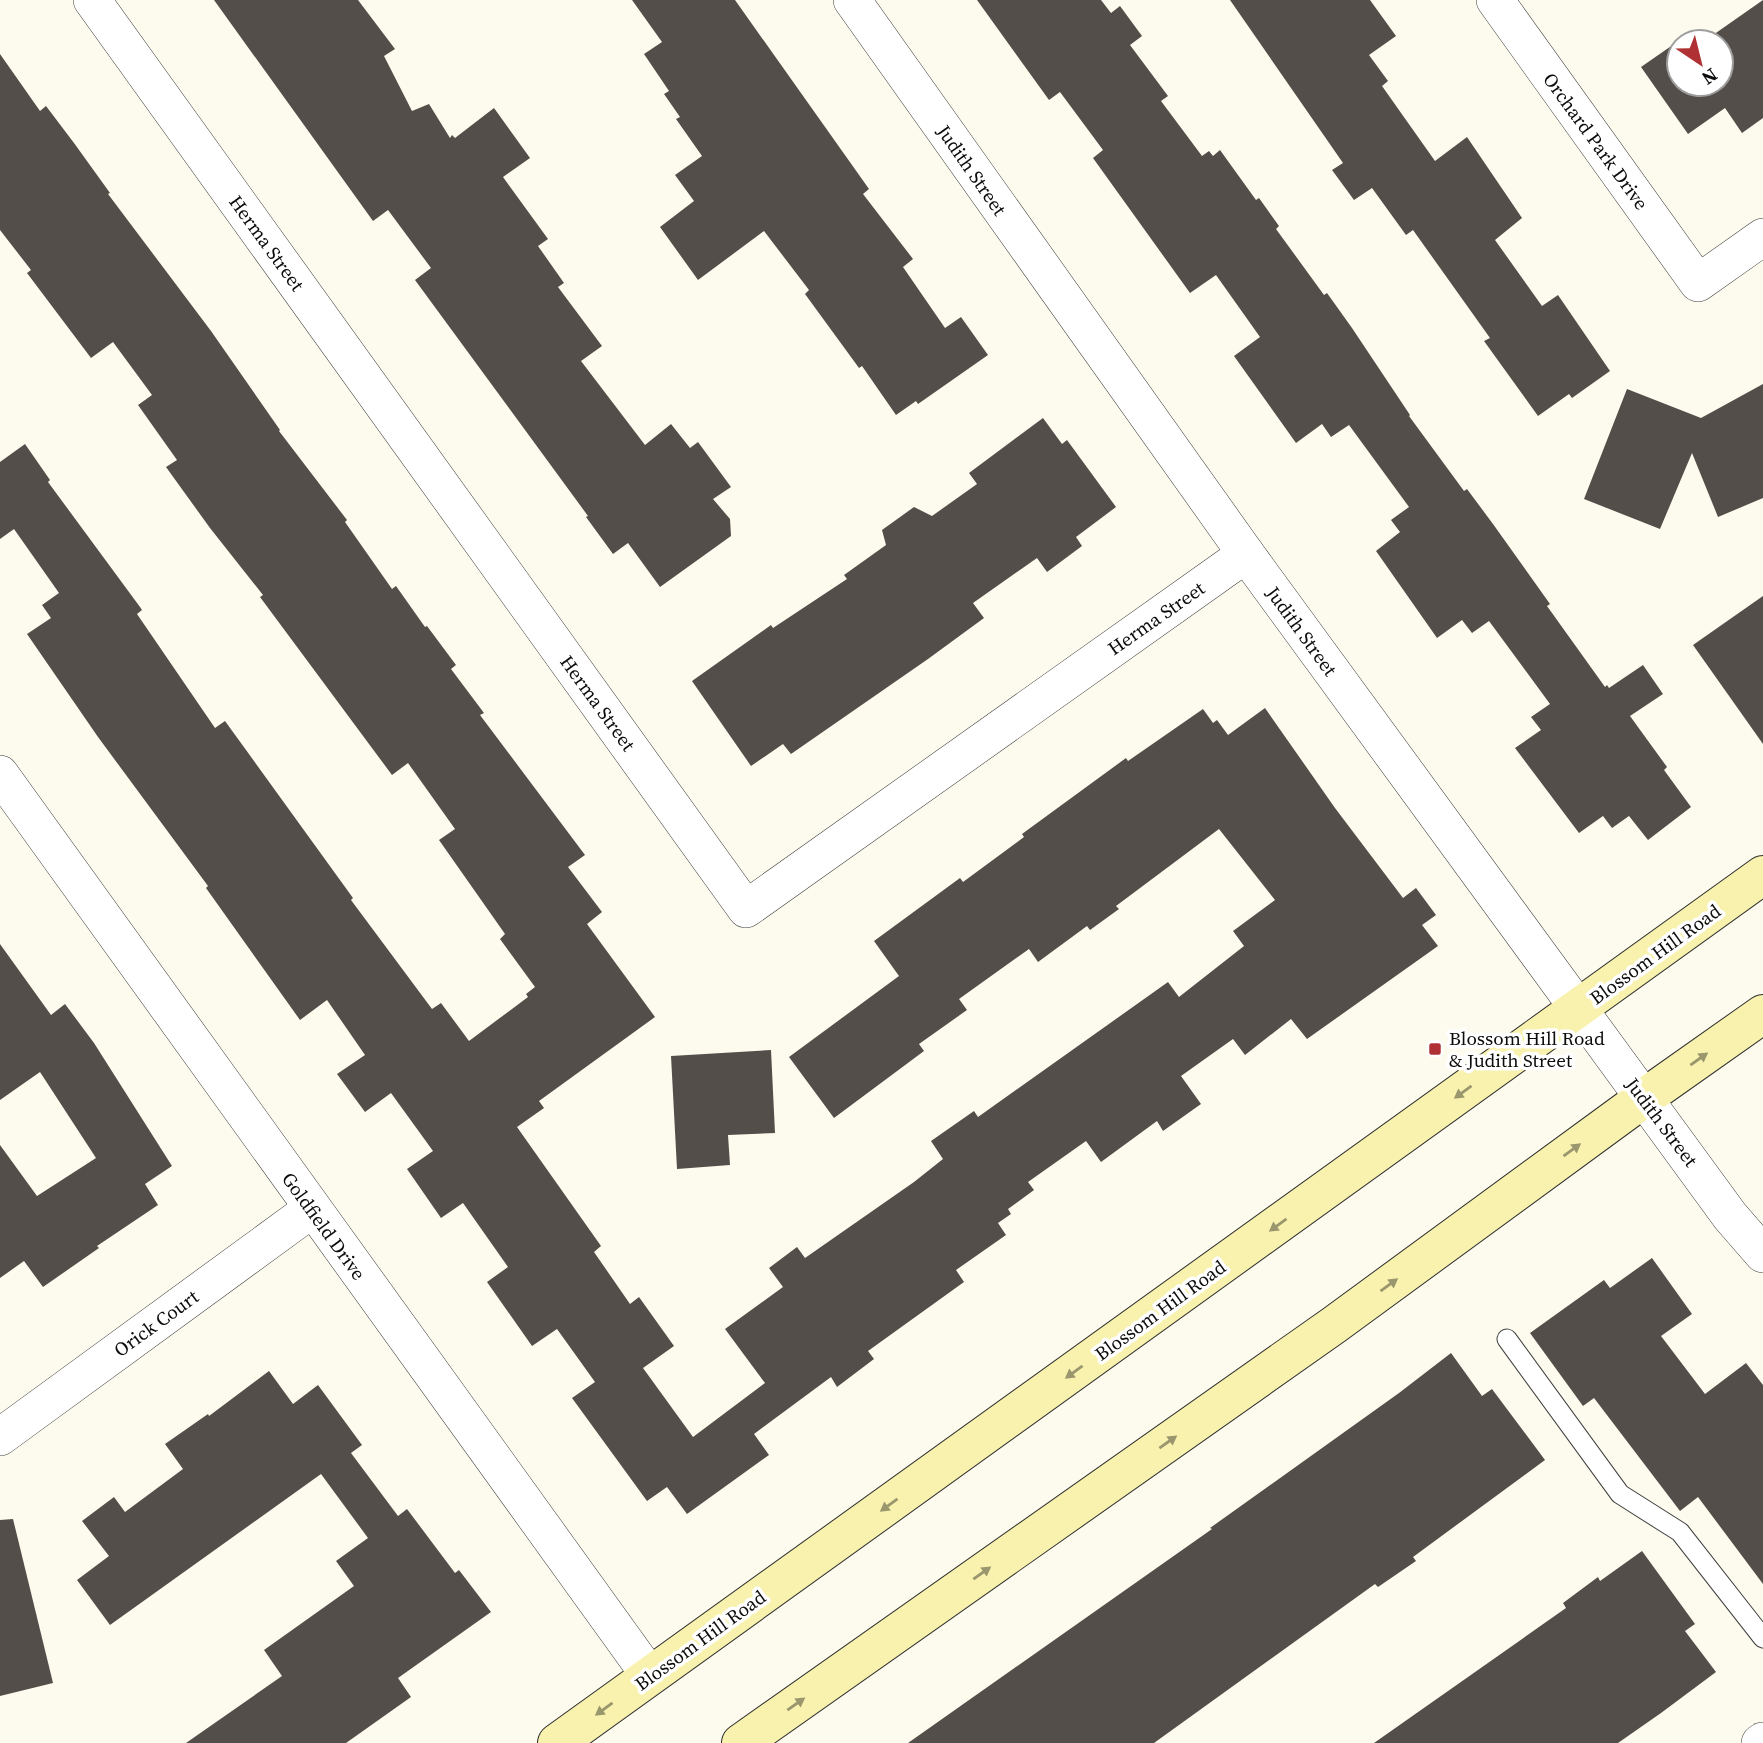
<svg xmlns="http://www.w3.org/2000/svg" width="1763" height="1743" viewBox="0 0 1763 1743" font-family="'Source Serif 4',serif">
<rect width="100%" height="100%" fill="#fdfbed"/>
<g fill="#544e4a">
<path d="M 214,0 L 358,0 L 395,49 L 384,56 L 412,111 L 429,104 L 450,138 L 452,135 L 455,138 L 494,108 L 530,158 L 503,177 L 548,239 L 538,246 L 564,283 L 558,287 L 602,346 L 581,361 L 645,445 L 671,424 L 690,448 L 698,442 L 731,487 L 713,499 L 730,519 L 731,536 L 660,587 L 628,543 L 613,554 L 586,517 L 588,516 L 415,280 L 431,268 L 388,210 L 373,221 Z"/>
<path d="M 632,0 L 735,0 L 869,189 L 863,194 L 913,259 L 903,267 L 945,328 L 961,317 L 988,355 L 918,404 L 916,401 L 896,415 L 862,366 L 859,368 L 805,294 L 809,290 L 764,231 L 698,280 L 660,227 L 694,201 L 675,175 L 702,156 L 676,119 L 680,117 L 664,94 L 669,91 L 644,54 L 662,42 Z"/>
<path d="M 977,0 L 1101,0 L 1111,13 L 1120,6 L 1142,36 L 1130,45 L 1168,96 L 1161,101 L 1202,156 L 1209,151 L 1213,156 L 1220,150 L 1256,200 L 1259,198 L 1279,226 L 1276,229 L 1324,295 L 1327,293 L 1352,328 L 1410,415 L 1409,416 L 1464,491 L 1467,489 L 1493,524 L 1550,604 L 1547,606 L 1605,687 L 1607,685 L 1609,688 L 1643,665 L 1663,694 L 1630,716 L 1667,767 L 1664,770 L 1691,807 L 1648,840 L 1629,816 L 1612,828 L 1603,816 L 1579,833 L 1515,748 L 1541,730 L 1531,717 L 1550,704 L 1489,621 L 1472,633 L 1462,620 L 1437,638 L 1376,551 L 1400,532 L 1391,520 L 1409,507 L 1349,425 L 1331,437 L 1322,424 L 1296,443 L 1234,356 L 1260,337 L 1216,275 L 1190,293 L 1093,158 L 1103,150 L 1060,92 L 1049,100 Z"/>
<path d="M 1230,0 L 1370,0 L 1396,36 L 1369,55 L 1388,81 L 1382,86 L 1435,161 L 1467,137 L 1522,218 L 1495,240 L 1542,306 L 1558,295 L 1610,371 L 1572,398 L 1569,394 L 1538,416 L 1484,341 L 1490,338 L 1413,230 L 1406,235 L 1372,188 L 1354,200 L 1332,170 L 1343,163 Z"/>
<path d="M 1763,0 L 1763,118 L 1742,133 L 1725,108 L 1688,134 L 1641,67 L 1677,42 L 1679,46 L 1679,84 L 1721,84 L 1721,42 L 1703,42 Z"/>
<path d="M 0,54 L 40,111 L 46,106 L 74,143 L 110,193 L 108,194 L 211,331 L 280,430 L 279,431 L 347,520 L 345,522 L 392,589 L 396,586 L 425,627 L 427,626 L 456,665 L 451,669 L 484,713 L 480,715 L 585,855 L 568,867 L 602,912 L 587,924 L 655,1017 L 539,1101 L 544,1108 L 517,1127 L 601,1246 L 594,1252 L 630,1304 L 639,1297 L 674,1346 L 643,1368 L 693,1437 L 765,1383 L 725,1329 L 783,1287 L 769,1268 L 797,1247 L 805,1258 L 914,1182 L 943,1159 L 931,1141 L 974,1111 L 978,1117 L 1168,982 L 1179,997 L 1244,946 L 1233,931 L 1275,900 L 1219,829 L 1116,906 L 1119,909 L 1090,930 L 1087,926 L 1038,962 L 1029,949 L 959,999 L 967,1010 L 919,1044 L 924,1051 L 834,1118 L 789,1057 L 899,976 L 874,941 L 960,878 L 963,882 L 1024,837 L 1022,834 L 1126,758 L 1128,761 L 1203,709 L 1213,723 L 1217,720 L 1228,735 L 1265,708 L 1335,808 L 1403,898 L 1416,888 L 1436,915 L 1422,925 L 1438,946 L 1307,1039 L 1291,1019 L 1245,1055 L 1233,1039 L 1181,1076 L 1201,1104 L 1163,1131 L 1157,1121 L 1101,1162 L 1086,1141 L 1028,1182 L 1034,1190 L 1008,1209 L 1011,1214 L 998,1223 L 1006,1235 L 956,1270 L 964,1282 L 868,1351 L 874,1359 L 837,1387 L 831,1377 L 754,1434 L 769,1455 L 687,1514 L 667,1487 L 647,1501 L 572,1398 L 595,1382 L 557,1329 L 532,1346 L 487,1282 L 508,1267 L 463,1203 L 441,1218 L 407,1169 L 433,1151 L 391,1093 L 365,1112 L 337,1074 L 365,1055 L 327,1000 L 300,1020 L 206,888 L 208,886 L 98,737 L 27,634 L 51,618 L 42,605 L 59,593 L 14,529 L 0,539 L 0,462 L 25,444 L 50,480 L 48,482 L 140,607 L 142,610 L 137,614 L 215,728 L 225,721 L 353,898 L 351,900 L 432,1009 L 441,1003 L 469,1041 L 528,997 L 526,994 L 535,987 L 500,939 L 505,934 L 439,840 L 455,829 L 408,763 L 392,775 L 260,597 L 263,595 L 210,528 L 166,467 L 177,460 L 138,405 L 152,395 L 113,342 L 91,358 L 27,273 L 31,270 L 0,230 Z"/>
<path d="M 1763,384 L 1763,498 L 1718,517 L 1692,453 L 1660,529 L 1584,499 L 1627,389 L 1701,418 Z"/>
<path d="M 1043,418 L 1062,444 L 1067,440 L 1116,507 L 1076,537 L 1082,546 L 1047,572 L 1037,558 L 973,603 L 984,618 L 928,659 L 791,754 L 783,744 L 751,766 L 692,681 L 771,625 L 773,628 L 847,579 L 844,575 L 886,545 L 882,530 L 914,507 L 932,516 L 977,484 L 969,473 Z"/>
<path d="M 1763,596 L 1763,744 L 1693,645 Z"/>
<path d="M 0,944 L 51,1015 L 65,1004 L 94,1043 L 172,1166 L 145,1184 L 158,1205 L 97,1246 L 99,1248 L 43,1287 L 24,1261 L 0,1278 L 0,1145 L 37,1196 L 96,1158 L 40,1072 L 0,1100 Z"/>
<path d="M 771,1050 L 775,1133 L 728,1135 L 730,1165 L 677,1169 L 671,1056 Z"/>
<path d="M 1652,1258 L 1692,1314 L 1661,1336 L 1705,1394 L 1746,1363 L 1763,1385 L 1763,1584 L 1698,1497 L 1680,1511 L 1594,1398 L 1583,1406 L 1530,1333 L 1604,1280 L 1610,1288 Z"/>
<path d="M 1451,1353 L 1482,1396 L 1492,1389 L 1545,1460 L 1413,1557 L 1416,1561 L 1378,1587 L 1375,1584 L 1154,1743 L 908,1743 L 1212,1529 L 1210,1528 L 1399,1393 Z"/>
<path d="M 269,1371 L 293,1404 L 318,1385 L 362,1445 L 351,1453 L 398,1516 L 407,1509 L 455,1573 L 459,1570 L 491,1612 L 398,1678 L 411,1697 L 346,1743 L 186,1743 L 282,1676 L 264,1650 L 354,1586 L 336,1561 L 368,1538 L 321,1474 L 110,1625 L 77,1580 L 109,1556 L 82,1521 L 114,1497 L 125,1512 L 183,1469 L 165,1444 L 208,1414 L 209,1416 Z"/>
<path d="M 13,1519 L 53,1683 L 0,1696 L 0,1520 Z"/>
<path d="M 1642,1551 L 1695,1624 L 1685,1631 L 1716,1672 L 1661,1713 L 1618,1743 L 1374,1743 L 1566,1608 L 1563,1603 L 1598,1577 L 1600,1581 Z"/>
</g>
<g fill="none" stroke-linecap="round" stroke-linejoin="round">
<g stroke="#3f3f3f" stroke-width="21">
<path id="lane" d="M 1507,1339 L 1620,1494 L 1680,1532 L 1763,1638"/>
</g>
<g stroke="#3f3f3f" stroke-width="38">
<g id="street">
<path d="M 92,0 L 746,909 L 1246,554"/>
<path d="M 852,0 L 1246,554 L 1730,1216 L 1763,1254"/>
<path d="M 1495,0 L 1698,283 L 1763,237"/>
<path d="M 0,774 L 650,1676"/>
<path d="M 0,1437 L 312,1209"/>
<path d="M 1760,1743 L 1763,1741"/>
</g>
</g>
<g stroke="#2e2e2e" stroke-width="40">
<g id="secondary">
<path d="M 557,1743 L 1763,875"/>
<path d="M 741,1743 L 1334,1325 L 1644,1098 L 1763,1014"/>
</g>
</g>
<use href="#lane" stroke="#fff" stroke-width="19"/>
<use href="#street" stroke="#fff" stroke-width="37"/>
<use href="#secondary" stroke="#f8f2ae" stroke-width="38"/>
</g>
<defs><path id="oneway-solid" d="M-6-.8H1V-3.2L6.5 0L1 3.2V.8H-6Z" transform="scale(1.75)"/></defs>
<g fill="#9a966d">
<use href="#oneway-solid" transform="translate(1699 1059) rotate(-35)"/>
<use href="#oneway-solid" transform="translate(1463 1092) rotate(144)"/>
<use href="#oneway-solid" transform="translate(1572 1150) rotate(-36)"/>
<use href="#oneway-solid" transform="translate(1278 1225) rotate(144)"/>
<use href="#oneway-solid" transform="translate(1389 1285) rotate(-36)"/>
<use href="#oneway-solid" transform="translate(1074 1372) rotate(144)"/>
<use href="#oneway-solid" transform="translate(1168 1442) rotate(-35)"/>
<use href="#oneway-solid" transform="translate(889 1505) rotate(144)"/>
<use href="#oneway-solid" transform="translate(982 1573) rotate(-35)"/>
<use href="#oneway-solid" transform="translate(796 1704) rotate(-35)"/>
<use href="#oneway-solid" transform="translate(604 1709) rotate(144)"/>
</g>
<rect fill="#b03133" stroke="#fff" stroke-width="2.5" x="1428" y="1042" width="14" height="14" rx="3.5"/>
<g text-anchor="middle" stroke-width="7" stroke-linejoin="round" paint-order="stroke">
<g font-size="19" fill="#0c0c0c" stroke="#fff">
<text transform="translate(1596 141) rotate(54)" y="7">Orchard Park Drive</text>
<text transform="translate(972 170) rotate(55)" y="7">Judith Street</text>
<text transform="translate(267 243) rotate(54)" y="7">Herma Street</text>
<text transform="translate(1156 618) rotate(-35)" y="7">Herma Street</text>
<text transform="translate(1302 631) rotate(54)" y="7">Judith Street</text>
<text transform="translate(598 703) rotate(54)" y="7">Herma Street</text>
<text transform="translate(1655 954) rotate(-36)" y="7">Blossom Hill Road</text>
<text transform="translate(1662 1122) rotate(53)" y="7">Judith Street</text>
<text transform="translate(324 1226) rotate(54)" y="7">Goldfield Drive</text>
<text transform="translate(1160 1310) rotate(-36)" y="7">Blossom Hill Road</text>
<text transform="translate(156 1323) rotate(-36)" y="7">Orick Court</text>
<text transform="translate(700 1640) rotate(-36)" y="7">Blossom Hill Road</text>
</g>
<g font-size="19" fill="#0c0c0c" stroke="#fff" text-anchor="start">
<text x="1449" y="1045">Blossom Hill Road<tspan x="1449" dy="22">&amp; Judith Street</tspan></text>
</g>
</g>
<g transform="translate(1700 63) rotate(145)"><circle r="33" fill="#ffffff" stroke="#9e9e9e" stroke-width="2"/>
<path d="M0-5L12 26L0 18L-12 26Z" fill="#b03133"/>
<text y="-10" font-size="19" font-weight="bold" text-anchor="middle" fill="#0c0c0c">N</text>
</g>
</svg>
